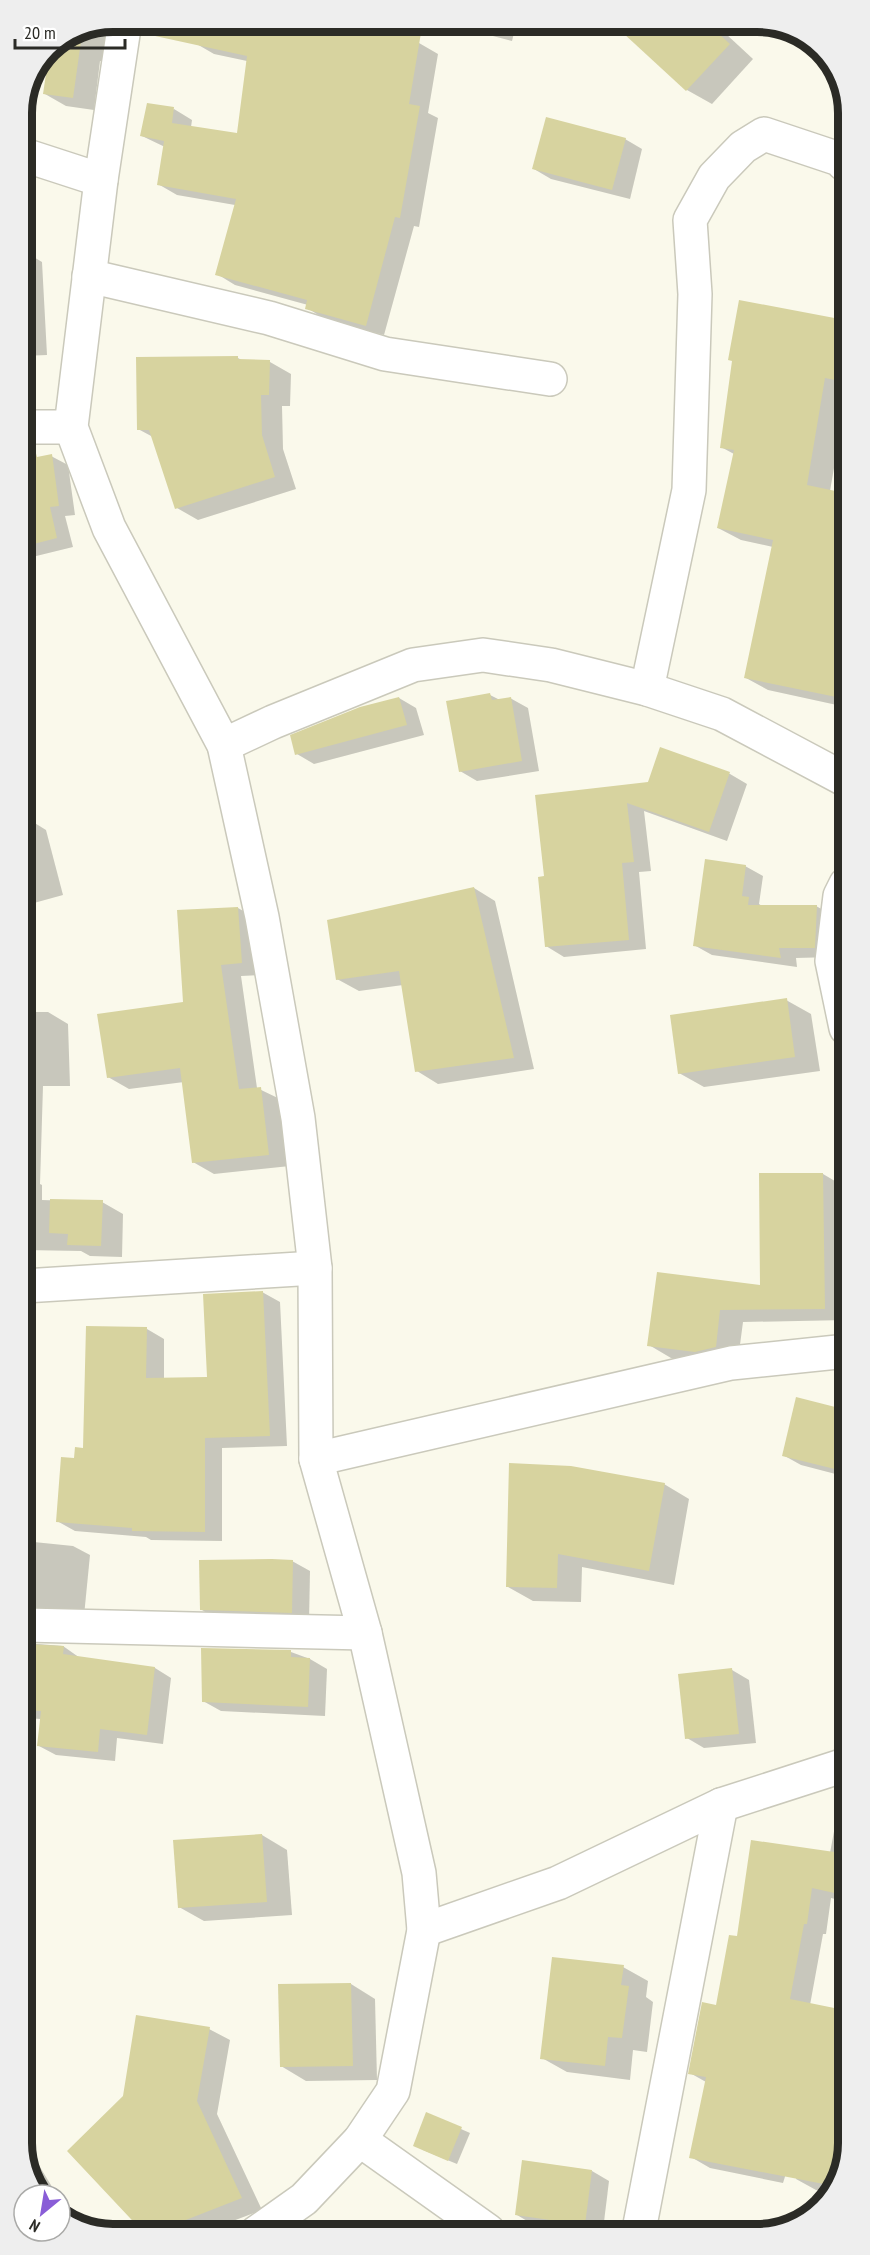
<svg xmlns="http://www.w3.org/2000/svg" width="870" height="2255" viewBox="0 0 870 2255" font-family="'PT Sans Narrow',sans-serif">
<rect width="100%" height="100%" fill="#faf9eb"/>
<g fill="#0003">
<path d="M 112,21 L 113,64 L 100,61 L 94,110 L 66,106 L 45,94 L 49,47 Z"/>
<path d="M 436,21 L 517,21 L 512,41 Z"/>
<path d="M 613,21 L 712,21 L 753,59 L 712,104 L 687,90 Z"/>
<path d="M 356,32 L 419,43 L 438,54 L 428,113 L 438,118 L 419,227 L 414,226 L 384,335 L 325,319 L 307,308 L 308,305 L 235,285 L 217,274 L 235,205 L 177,195 L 158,184 L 165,147 L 142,136 L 174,109 L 192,120 L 191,127 L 238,135 L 247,61 L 214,54 L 195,43 Z"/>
<path d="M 625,139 L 642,149 L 630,199 L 551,179 L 534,169 Z"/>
<path d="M 21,209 L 28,213 L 32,256 L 42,262 L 47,355 L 22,356 Z"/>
<path d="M 845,321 L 845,405 L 830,491 L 845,495 L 846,707 L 768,690 L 746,678 L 773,547 L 741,540 L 718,528 L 734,454 L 721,447 Z"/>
<path d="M 238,358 L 243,361 L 270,362 L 291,374 L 290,406 L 282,406 L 283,449 L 296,489 L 198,520 L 177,508 L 153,437 L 138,429 Z"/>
<path d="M 51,456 L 68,465 L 75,515 L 65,516 L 73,547 L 24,559 L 22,460 Z"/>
<path d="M 490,695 L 500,700 L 510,698 L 528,708 L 539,771 L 477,781 L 460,771 Z"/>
<path d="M 399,698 L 416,708 L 424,735 L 314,764 L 297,754 Z"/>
<path d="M 846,719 L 846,743 L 840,740 Z"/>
<path d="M 661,749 L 730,774 L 747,784 L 727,841 L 644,811 L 651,871 L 639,872 L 646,949 L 564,957 L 546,946 L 546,877 L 536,796 L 649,783 Z"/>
<path d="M 25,817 L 46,830 L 63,895 L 23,906 Z"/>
<path d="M 745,866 L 763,876 L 759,904 L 762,906 L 816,906 L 834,916 L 832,957 L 796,958 L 797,967 L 712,955 L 694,945 Z"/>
<path d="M 474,888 L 495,901 L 534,1069 L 438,1084 L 417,1071 L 403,985 L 359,991 L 337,979 Z"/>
<path d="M 238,908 L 259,920 L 263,975 L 241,976 L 257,1088 L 282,1100 L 290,1166 L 214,1174 L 193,1162 L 184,1082 L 129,1089 L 108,1077 L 185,1003 L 179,912 Z"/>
<path d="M 23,922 L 32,1012 L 48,1012 L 68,1024 L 70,1086 L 43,1086 L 40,1184 L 42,1185 L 42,1200 L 102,1202 L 123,1214 L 122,1257 L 90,1256 L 81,1251 L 24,1250 Z"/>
<path d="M 786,1000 L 811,1014 L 820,1071 L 704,1087 L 679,1073 Z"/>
<path d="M 823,1174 L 845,1187 L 847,1320 L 743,1322 L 738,1360 L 718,1364 L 671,1358 L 649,1345 L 762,1287 Z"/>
<path d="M 262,1292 L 280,1302 L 287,1446 L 222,1448 L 222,1541 L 151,1540 L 146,1537 L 75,1531 L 57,1521 L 75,1460 L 84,1449 L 147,1329 L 164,1339 L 164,1379 L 209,1378 Z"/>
<path d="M 24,1347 L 29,1350 L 30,1370 L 34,1372 L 35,1399 L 29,1400 L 30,1419 L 24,1419 Z"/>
<path d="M 797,1399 L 847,1411 L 847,1477 L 801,1465 L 783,1455 Z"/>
<path d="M 664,1484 L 689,1499 L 674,1585 L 582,1567 L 581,1602 L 533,1601 L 508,1587 Z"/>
<path d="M 24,1541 L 73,1546 L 90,1555 L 84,1616 L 25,1628 Z"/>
<path d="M 292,1561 L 310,1571 L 309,1622 L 219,1620 L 202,1610 Z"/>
<path d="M 25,1643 L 63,1646 L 80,1658 L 155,1668 L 171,1678 L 163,1744 L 117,1738 L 115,1761 L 56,1755 L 39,1746 L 41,1719 L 25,1718 Z"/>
<path d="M 202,1649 L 291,1652 L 310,1659 L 327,1669 L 325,1716 L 221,1711 L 203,1701 Z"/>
<path d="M 732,1670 L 749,1680 L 756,1743 L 704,1748 L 687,1738 Z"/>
<path d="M 837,1815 L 848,1817 L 848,1902 L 831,1898 L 826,1934 L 823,1934 L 810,2005 L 849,2012 L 849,2143 L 832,2193 L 816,2190 L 796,2179 L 800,2149 L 794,2148 L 783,2183 L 710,2168 L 691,2157 L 706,2082 L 690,2073 L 717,2006 L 738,1938 L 830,1853 Z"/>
<path d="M 262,1835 L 287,1850 L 292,1915 L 204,1921 L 179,1907 Z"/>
<path d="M 623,1967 L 648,1981 L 646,1997 L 653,2002 L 647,2052 L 633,2050 L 630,2080 L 567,2072 L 542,2058 Z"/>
<path d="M 351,1984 L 375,1999 L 377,2080 L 306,2081 L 281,2066 Z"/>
<path d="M 209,2029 L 230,2040 L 217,2114 L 262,2210 L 201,2233 L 147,2234 Z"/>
<path d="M 427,2114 L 470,2133 L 457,2164 L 423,2150 Z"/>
<path d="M 26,2144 L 57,2195 L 42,2195 L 26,2172 Z"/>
<path d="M 592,2171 L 609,2181 L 603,2230 L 578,2231 L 534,2225 L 517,2215 Z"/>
<path d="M 60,2200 L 69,2215 L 64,2218 L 60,2216 Z"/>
<path d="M 673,2226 L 688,2230 L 671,2230 Z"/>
</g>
<g fill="#d7d39f">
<path d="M 148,21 L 423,21 L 409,104 L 420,106 L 400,218 L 395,217 L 366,326 L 305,309 L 307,300 L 215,275 L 236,199 L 157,185 L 164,141 L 140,136 L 147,103 L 174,107 L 172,123 L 237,133 L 247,56 L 146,34 Z"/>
<path d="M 610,21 L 705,21 L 730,44 L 686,91 Z"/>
<path d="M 82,34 L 73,98 L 43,94 L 50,47 Z"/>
<path d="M 546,117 L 626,138 L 612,190 L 532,169 Z"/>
<path d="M 739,300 L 845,320 L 845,382 L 825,378 L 807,485 L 845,493 L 846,699 L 744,678 L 773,540 L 717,528 L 734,450 L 720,448 L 732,361 L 728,360 Z"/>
<path d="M 238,356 L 238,359 L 270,360 L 269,395 L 261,395 L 262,435 L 275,477 L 175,509 L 149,430 L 137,430 L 136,357 Z"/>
<path d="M 22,446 L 34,446 L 37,457 L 52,454 L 59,506 L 50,507 L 57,538 L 22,547 Z"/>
<path d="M 490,693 L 492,700 L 511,697 L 522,761 L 459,772 L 446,701 Z"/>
<path d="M 399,697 L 407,725 L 295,755 L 290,735 L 360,707 Z"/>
<path d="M 660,747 L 730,772 L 709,832 L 627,803 L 634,862 L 622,863 L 629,940 L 545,947 L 538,877 L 544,876 L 535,795 L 648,782 Z"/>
<path d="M 705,859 L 746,865 L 742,896 L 749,897 L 748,905 L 817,905 L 815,948 L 779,948 L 781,958 L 693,946 Z"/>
<path d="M 474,887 L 514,1058 L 415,1072 L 399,971 L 336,980 L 327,920 Z"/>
<path d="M 238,907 L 242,963 L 221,965 L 239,1089 L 261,1087 L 269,1155 L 192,1163 L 180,1068 L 107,1078 L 97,1014 L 183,1002 L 177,910 Z"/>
<path d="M 787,998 L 795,1057 L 678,1074 L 670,1015 Z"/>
<path d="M 759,1173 L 823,1173 L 825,1309 L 720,1310 L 716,1347 L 695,1352 L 647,1346 L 657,1272 L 760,1285 Z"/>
<path d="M 50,1199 L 103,1200 L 101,1246 L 67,1245 L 68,1234 L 49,1233 Z"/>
<path d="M 263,1291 L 270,1436 L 205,1438 L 205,1532 L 132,1531 L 132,1528 L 56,1522 L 61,1457 L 74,1458 L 75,1447 L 83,1448 L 86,1326 L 147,1327 L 146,1378 L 207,1377 L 203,1294 Z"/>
<path d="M 796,1397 L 847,1410 L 847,1472 L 782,1456 Z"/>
<path d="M 509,1463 L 571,1466 L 665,1483 L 649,1571 L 558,1554 L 557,1588 L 506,1587 Z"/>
<path d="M 272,1559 L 293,1560 L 292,1613 L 200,1610 L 199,1560 Z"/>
<path d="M 25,1644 L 64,1646 L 63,1654 L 155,1667 L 147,1735 L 100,1729 L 98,1752 L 37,1746 L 41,1711 L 25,1710 Z"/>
<path d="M 201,1648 L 291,1650 L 291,1657 L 310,1658 L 308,1707 L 202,1702 Z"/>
<path d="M 732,1668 L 739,1734 L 685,1739 L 678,1674 Z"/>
<path d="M 262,1834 L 267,1902 L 178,1908 L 173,1840 Z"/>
<path d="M 751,1840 L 848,1854 L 848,1896 L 812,1888 L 807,1924 L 804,1924 L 790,1999 L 849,2011 L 849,2143 L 834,2186 L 689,2158 L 706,2077 L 688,2074 L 702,2002 L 716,2005 L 729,1935 L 737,1936 Z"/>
<path d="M 552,1957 L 624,1965 L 621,1985 L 629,1986 L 622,2038 L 608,2037 L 605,2066 L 540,2059 Z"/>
<path d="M 351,1983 L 353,2066 L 280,2067 L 278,1984 Z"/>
<path d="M 136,2015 L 210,2027 L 197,2101 L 242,2198 L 178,2223 L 187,2233 L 145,2234 L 67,2151 L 123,2096 Z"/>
<path d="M 426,2112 L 462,2127 L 448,2161 L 413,2146 Z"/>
<path d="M 522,2160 L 592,2170 L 585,2225 L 515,2215 Z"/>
</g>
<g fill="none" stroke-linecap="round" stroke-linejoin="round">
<g stroke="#cac9bb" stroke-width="36">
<g id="minor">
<path d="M 125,21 L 101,180 L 71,427 L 109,528 L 224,745 L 262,917 L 298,1118 L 315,1268 L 316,1459 L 365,1633 L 419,1873 L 424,1930 L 393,2091 L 360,2140 L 304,2199 L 256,2233"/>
<path d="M 21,154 L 101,180"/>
<path d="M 89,276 L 269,318 L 385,354 L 550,379"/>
<path d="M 22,427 L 71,427"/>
<path d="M 647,689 L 689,490 L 695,294 L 690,220 L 714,177 L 743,147 L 764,134 L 839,159 L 844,164"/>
<path d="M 224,745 L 273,722 L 413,665 L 483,655 L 551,665 L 647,689 L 722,714 L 846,780"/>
<path d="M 846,884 L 840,896 L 832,961 L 846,1028"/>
<path d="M 24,1286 L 315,1268"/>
<path d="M 316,1459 L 731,1363 L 847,1351"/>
<path d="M 25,1625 L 365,1633"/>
<path d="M 424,1930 L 558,1883 L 721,1805 L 848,1764"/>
<path d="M 360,2140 L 488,2231"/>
<path d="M 639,2230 L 721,1805"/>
</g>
</g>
<use href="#minor" stroke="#fff" stroke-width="33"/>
</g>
<path d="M0 0H870V2255H0ZM113 32H757A81 81 0 0 1 838 113V2143A81 81 0 0 1 757 2224H113A81 81 0 0 1 32 2143V113A81 81 0 0 1 113 32Z" fill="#eee" fill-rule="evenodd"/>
<path fill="none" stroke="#2b2b26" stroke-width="8" d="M113 32H757A81 81 0 0 1 838 113V2143A81 81 0 0 1 757 2224H113A81 81 0 0 1 32 2143V113A81 81 0 0 1 113 32Z"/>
<g transform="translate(42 2213) rotate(210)"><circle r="28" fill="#ffffff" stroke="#aaaaa8" stroke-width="1.5"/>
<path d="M0-4.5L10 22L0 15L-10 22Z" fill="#895dd7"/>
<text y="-9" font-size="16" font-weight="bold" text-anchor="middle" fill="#2b2b26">N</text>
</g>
<path d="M15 39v9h110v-9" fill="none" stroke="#2b2b26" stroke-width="3"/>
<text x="24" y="39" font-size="18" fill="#2b2b26" stroke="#ffffff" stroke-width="4.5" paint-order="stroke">20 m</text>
</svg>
